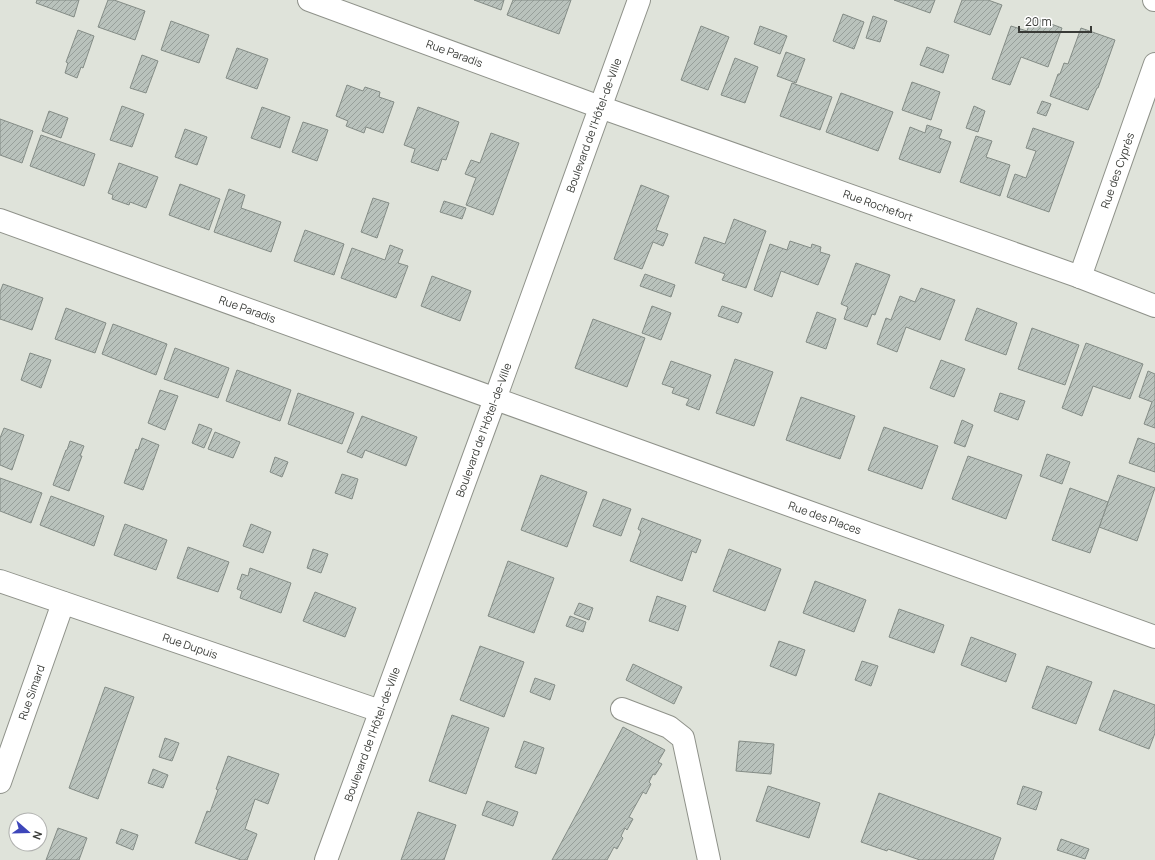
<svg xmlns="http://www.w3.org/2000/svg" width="1155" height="860" viewBox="0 0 1155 860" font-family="Manrope,sans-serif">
<defs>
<pattern id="building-hatch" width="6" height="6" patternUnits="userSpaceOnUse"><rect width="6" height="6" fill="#b9c2bc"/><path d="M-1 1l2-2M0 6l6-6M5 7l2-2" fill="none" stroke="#979f9a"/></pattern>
</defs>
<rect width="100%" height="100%" fill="#dfe3da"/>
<g fill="url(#building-hatch)" stroke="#848c86">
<path d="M 37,0 L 79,0 L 74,17 L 36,3 Z"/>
<path d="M 108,0 L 114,0 L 145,11 L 135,40 L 98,27 Z"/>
<path d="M 474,0 L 504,0 L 501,10 Z"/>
<path d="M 513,0 L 571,0 L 559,34 L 507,15 Z"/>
<path d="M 894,0 L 935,0 L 930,13 Z"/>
<path d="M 962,0 L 988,0 L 1002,5 L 990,35 L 954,22 Z"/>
<path d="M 843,14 L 864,22 L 854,49 L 833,41 Z"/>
<path d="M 873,16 L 887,21 L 880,42 L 866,38 Z"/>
<path d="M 1032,17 L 1062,28 L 1048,67 L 1021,57 L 1010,85 L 992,79 L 1011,26 L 1027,31 Z"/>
<path d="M 171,21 L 209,35 L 199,63 L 161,50 Z"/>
<path d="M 701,26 L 729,37 L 708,90 L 681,80 Z"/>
<path d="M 760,26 L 787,36 L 780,54 L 754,44 Z"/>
<path d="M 1081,28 L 1115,40 L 1098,88 L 1097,88 L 1088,110 L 1050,96 L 1058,74 L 1060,74 L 1064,63 L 1068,64 Z"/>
<path d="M 78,30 L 94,36 L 83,68 L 81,67 L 77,78 L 65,73 L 68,63 L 66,62 Z"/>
<path d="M 927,47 L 949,55 L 943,73 L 920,65 Z"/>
<path d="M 237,48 L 268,59 L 257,89 L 226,78 Z"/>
<path d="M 786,52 L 805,59 L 796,83 L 777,76 Z"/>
<path d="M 142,55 L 158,61 L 146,93 L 130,88 Z"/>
<path d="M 735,58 L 758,67 L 745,103 L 721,95 Z"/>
<path d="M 912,82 L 940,92 L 931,120 L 902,110 Z"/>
<path d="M 792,83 L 832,97 L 820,130 L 780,116 Z"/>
<path d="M 347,85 L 363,91 L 365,87 L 380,92 L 379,97 L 394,102 L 383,133 L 366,127 L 364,133 L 346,126 L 348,121 L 336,116 Z"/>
<path d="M 841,93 L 893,112 L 878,151 L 826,132 Z"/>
<path d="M 1042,101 L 1051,104 L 1046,116 L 1037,113 Z"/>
<path d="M 122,106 L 144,114 L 132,147 L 110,140 Z"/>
<path d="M 974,106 L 985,111 L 978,132 L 966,128 Z"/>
<path d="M 262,107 L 290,117 L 280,148 L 251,138 Z"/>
<path d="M 418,107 L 459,122 L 446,160 L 442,159 L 438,171 L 411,162 L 415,149 L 404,145 Z"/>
<path d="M 49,111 L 68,118 L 61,138 L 42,131 Z"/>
<path d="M 0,119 L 33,131 L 22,163 L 0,155 Z"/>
<path d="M 303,122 L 328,130 L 317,161 L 292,152 Z"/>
<path d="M 927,125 L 942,130 L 939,138 L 951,142 L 940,173 L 899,159 L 910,127 L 925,133 Z"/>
<path d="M 1033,128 L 1074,142 L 1049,212 L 1007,197 L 1015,174 L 1026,178 L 1036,151 L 1026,148 Z"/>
<path d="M 185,129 L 207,137 L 197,165 L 175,157 Z"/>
<path d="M 491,133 L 519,143 L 493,215 L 466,205 L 476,178 L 465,174 L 471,160 L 480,163 Z"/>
<path d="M 41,135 L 95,154 L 84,186 L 30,166 Z"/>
<path d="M 976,136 L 992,141 L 986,157 L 1010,165 L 1000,196 L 960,182 Z"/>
<path d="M 119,163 L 158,177 L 146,208 L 130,202 L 129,205 L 112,199 L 113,195 L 108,193 Z"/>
<path d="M 180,184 L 220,199 L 209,230 L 169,215 Z"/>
<path d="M 641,185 L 669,196 L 656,230 L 668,234 L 663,246 L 653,242 L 642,269 L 614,259 Z"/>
<path d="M 229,189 L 245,195 L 241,208 L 281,222 L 271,252 L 214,232 Z"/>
<path d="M 373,198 L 389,203 L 377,238 L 361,232 Z"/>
<path d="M 444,201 L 466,208 L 462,219 L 440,212 Z"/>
<path d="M 734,219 L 766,231 L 746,288 L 722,280 L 725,274 L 695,263 L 704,237 L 725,244 Z"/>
<path d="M 305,230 L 344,244 L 334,275 L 294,261 Z"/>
<path d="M 790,241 L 811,248 L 812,244 L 821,247 L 820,252 L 830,255 L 818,285 L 781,271 L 772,297 L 754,290 L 770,244 L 787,250 Z"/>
<path d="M 390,245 L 403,250 L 398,263 L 408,266 L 396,298 L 341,278 L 352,248 L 385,260 Z"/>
<path d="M 856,263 L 890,275 L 875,315 L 872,314 L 867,327 L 844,319 L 848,307 L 841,304 Z"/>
<path d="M 645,274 L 675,285 L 671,297 L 640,286 Z"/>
<path d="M 432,276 L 471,291 L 460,321 L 421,306 Z"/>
<path d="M 3,284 L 43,298 L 32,330 L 0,319 L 0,292 Z"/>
<path d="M 921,288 L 955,300 L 940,340 L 906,327 L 897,352 L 877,344 L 886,318 L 891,320 L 900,296 L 915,302 Z"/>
<path d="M 652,306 L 671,313 L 661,340 L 642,333 Z"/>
<path d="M 722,306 L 742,313 L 738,323 L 718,316 Z"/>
<path d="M 66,308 L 106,323 L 95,353 L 55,339 Z"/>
<path d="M 977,308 L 1017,323 L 1006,355 L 965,340 Z"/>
<path d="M 817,312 L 836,319 L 826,349 L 806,342 Z"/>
<path d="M 593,319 L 645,338 L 627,387 L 575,368 Z"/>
<path d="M 113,324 L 167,344 L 156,375 L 102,354 Z"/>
<path d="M 1032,328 L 1079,345 L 1065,385 L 1018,369 Z"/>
<path d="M 1086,343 L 1143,364 L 1130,399 L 1093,386 L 1082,416 L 1062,408 Z"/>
<path d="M 175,348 L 229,368 L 218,398 L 164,379 Z"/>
<path d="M 30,353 L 51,360 L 41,388 L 21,380 Z"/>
<path d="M 735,359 L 773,372 L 754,426 L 716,413 Z"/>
<path d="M 941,360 L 965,369 L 954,397 L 930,388 Z"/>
<path d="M 671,361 L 711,375 L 699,410 L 686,405 L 689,399 L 672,393 L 674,388 L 662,384 Z"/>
<path d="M 237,370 L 291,390 L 280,421 L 226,401 Z"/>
<path d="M 1148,371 L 1155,374 L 1155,428 L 1144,424 L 1152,402 L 1139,397 Z"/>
<path d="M 160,390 L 178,396 L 165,430 L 148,423 Z"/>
<path d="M 298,393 L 354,413 L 342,444 L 288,424 Z"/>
<path d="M 1000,393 L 1025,401 L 1018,420 L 994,411 Z"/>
<path d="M 801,397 L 855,416 L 840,459 L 786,440 Z"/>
<path d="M 362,416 L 417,437 L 406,466 L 365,450 L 362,458 L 347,452 Z"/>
<path d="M 962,420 L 973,425 L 965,447 L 954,443 Z"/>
<path d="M 199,424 L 212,429 L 204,448 L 192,443 Z"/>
<path d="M 884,427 L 938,446 L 922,489 L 868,470 Z"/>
<path d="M 4,428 L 24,435 L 12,470 L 0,465 L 0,438 Z"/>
<path d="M 215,432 L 240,442 L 233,458 L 208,449 Z"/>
<path d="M 142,438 L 159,445 L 143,490 L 124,483 L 136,449 L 138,450 Z"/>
<path d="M 1138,438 L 1155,444 L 1155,472 L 1129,463 Z"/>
<path d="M 70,441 L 84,446 L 80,456 L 82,456 L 69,491 L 53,485 L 66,450 L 67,450 Z"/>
<path d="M 1047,454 L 1070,462 L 1062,484 L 1040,476 Z"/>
<path d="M 968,456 L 1022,475 L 1006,519 L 952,499 Z"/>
<path d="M 275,457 L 288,462 L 282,477 L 270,472 Z"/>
<path d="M 342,474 L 358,479 L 352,499 L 335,493 Z"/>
<path d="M 541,475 L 587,492 L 567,547 L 521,530 Z"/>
<path d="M 1118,475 L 1155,488 L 1137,541 L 1099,527 Z"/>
<path d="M 0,478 L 42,493 L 31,523 L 0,511 Z"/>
<path d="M 1070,488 L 1108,502 L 1090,553 L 1052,540 Z"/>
<path d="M 51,496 L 104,516 L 94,546 L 40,525 Z"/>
<path d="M 603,499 L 631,509 L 621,536 L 593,526 Z"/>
<path d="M 642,518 L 701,540 L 696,553 L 692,551 L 682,581 L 630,561 L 641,531 L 638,529 Z"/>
<path d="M 125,524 L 167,540 L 156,570 L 114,555 Z"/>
<path d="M 251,524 L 271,532 L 263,553 L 243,546 Z"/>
<path d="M 188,547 L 229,562 L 218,592 L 177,578 Z"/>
<path d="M 313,549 L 328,554 L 321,573 L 307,568 Z"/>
<path d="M 729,549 L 781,569 L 765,611 L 713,591 Z"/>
<path d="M 508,561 L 554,578 L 534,633 L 488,616 Z"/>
<path d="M 250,568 L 291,583 L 281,613 L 240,598 L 242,591 L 237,589 L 242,574 L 248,576 Z"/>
<path d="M 815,581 L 866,600 L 854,632 L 803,613 Z"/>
<path d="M 315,592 L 356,608 L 345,637 L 303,621 Z"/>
<path d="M 657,596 L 686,606 L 678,631 L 649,621 Z"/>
<path d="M 579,603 L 593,608 L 589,620 L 574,614 Z"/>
<path d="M 899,609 L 944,625 L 934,653 L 889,637 Z"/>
<path d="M 570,616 L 586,622 L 583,632 L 566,626 Z"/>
<path d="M 971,637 L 1016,654 L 1006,682 L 961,665 Z"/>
<path d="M 779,641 L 805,650 L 796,676 L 770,666 Z"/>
<path d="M 480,646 L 524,662 L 504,717 L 460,700 Z"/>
<path d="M 862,661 L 878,666 L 871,686 L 855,680 Z"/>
<path d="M 633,664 L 682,687 L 674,704 L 626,680 Z"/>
<path d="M 1047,666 L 1092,682 L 1076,724 L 1032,708 Z"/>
<path d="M 535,678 L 555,685 L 550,700 L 530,692 Z"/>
<path d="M 105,687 L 134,697 L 98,799 L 69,788 Z"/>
<path d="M 1114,690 L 1155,705 L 1155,733 L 1149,749 L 1099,730 Z"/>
<path d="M 452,715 L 489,728 L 466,794 L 429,781 Z"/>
<path d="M 623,727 L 665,750 L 658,762 L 662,764 L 655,775 L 653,774 L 649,782 L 651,784 L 646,794 L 643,792 L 629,817 L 633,819 L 627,830 L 625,828 L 621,836 L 623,838 L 617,849 L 614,847 L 607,860 L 552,860 Z"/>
<path d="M 165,738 L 179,743 L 172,761 L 159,757 Z"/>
<path d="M 524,741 L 544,748 L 536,774 L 515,767 Z"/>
<path d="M 739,741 L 774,744 L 771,774 L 736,771 Z"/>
<path d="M 228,756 L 279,774 L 268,804 L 255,799 L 245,829 L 257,834 L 247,860 L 241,860 L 195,843 L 207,811 L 210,812 L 218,790 L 216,789 Z"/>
<path d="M 153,769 L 168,775 L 163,788 L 148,783 Z"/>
<path d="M 768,786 L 820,803 L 809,838 L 756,821 Z"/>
<path d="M 1023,786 L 1042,792 L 1036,810 L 1017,804 Z"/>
<path d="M 879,793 L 1001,838 L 993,860 L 920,860 L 888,849 L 887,851 L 861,842 Z"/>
<path d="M 487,801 L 518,812 L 513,826 L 482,815 Z"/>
<path d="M 418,812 L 456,825 L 444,860 L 401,860 Z"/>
<path d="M 58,828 L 87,838 L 79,860 L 46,860 Z"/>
<path d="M 121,829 L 138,835 L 133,850 L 116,843 Z"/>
<path d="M 1061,839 L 1089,849 L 1085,859 L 1057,850 Z"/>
</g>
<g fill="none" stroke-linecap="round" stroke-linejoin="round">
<g stroke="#8f928a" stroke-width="24">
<g id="minor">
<path id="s1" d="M 309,0 L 600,107 L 1080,277 L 1155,306"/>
<path d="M 1154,0 L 1155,0"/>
<path id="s2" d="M 0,220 L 1155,637"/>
<path id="s3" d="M 1080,277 L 1155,64"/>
<path id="s4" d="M 0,581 L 380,711"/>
<path d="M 622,709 L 669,727 L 683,738 L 709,860"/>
<path id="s5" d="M 0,782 L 63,603"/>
<path id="s6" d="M 326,860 L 495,399 L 639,0"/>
</g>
</g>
<use href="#minor" stroke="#fff" stroke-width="22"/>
</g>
<g text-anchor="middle" stroke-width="4" stroke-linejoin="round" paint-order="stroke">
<g font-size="11" fill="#393b37" stroke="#fff">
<text dy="4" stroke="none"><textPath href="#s1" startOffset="155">Rue Paradis</textPath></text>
<text dy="4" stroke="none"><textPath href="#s6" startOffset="782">Boulevard de l'Hôtel-de-Ville</textPath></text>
<text dy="4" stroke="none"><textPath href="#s3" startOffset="113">Rue des Cyprès</textPath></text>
<text dy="4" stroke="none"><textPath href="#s1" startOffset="605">Rue Rochefort</textPath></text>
<text dy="4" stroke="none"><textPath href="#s2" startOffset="263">Rue Paradis</textPath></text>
<text dy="4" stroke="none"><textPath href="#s6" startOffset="458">Boulevard de l'Hôtel-de-Ville</textPath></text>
<text dy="4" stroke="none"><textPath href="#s2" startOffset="877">Rue des Places</textPath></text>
<text dy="4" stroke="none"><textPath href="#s4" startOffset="201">Rue Dupuis</textPath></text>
<text dy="4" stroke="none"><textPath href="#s5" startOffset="95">Rue Simard</textPath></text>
<text dy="4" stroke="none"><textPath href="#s6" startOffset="134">Boulevard de l'Hôtel-de-Ville</textPath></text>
</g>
</g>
<g transform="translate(28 832) rotate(110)"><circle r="19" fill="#ffffff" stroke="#b0b1af"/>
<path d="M0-3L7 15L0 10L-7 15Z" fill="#3d46ba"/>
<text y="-6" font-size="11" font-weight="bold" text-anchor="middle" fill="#393b37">N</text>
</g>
<path d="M1019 26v6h72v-6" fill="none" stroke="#393b37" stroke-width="2"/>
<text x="1025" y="26" font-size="12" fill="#393b37" stroke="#ffffff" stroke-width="3" paint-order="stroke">20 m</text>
</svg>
